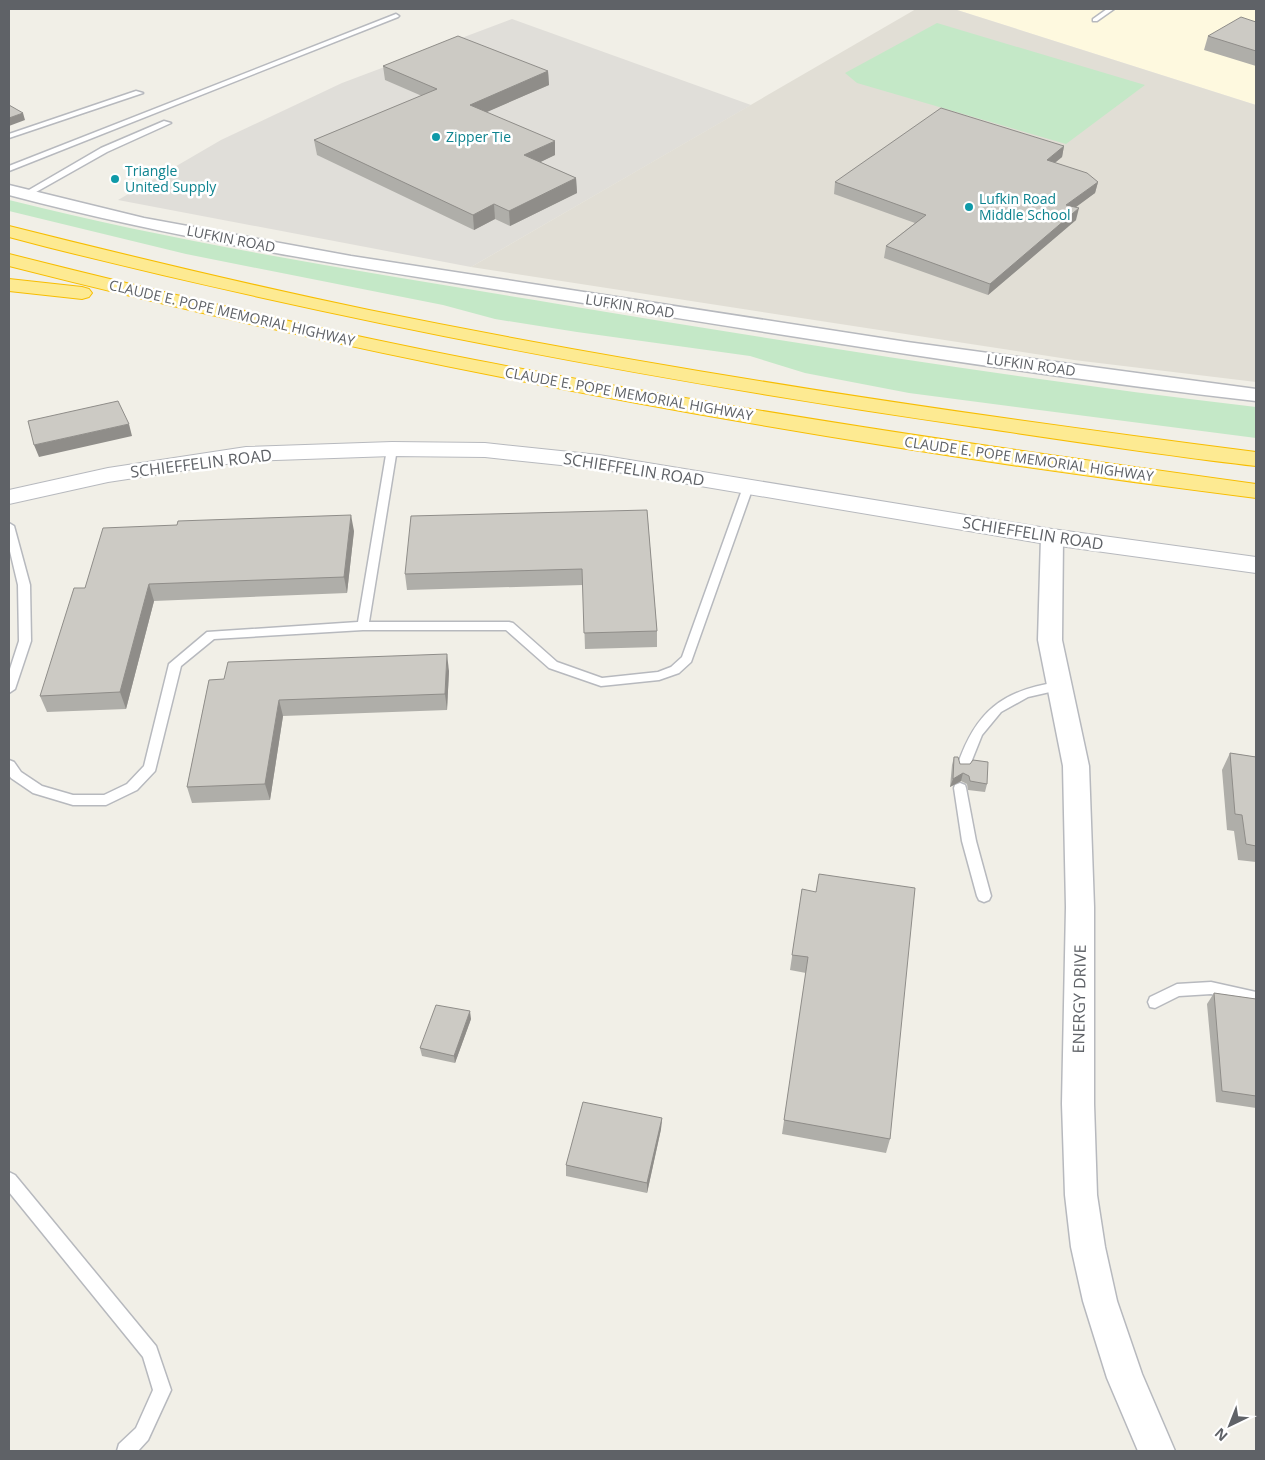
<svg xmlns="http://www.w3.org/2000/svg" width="1265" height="1460" viewBox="0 0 1265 1460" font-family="'Open Sans',sans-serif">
<rect width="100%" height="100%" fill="#f1efe7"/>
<path fill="#fef9df" d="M 954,9 L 1256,9 L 1256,105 Z"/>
<path fill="#e0ded9" d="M 512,19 L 751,105 L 471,267 L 118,200 L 221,140 L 342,83 Z"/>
<path fill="#e1ded5" d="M 916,9 L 954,9 L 1256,105 L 1256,382 L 1074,360 L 471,267 Z"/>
<g fill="#c4e8c7">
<path d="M 937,23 L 1145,85 L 1066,144 L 857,83 L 845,73 Z"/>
<path d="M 9,200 C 192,246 378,274 564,305 C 794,343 1025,380 1256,407 L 1256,438 L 909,393 L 805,373 L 750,356 L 577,332 L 495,319 L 443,305 L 186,254 L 9,211 Z"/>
</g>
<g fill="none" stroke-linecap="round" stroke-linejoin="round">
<g stroke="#b7b9be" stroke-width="3">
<g id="service">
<path d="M 1107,9 L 1114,9 L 1097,21 L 1093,21 L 1093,19 Z"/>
<path d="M 396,14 L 399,16 L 398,17 L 9,171 L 9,166 Z"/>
<path d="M 136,91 L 143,93 L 9,138 L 9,134 Z"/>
<path d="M 164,121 L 171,123 L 107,152 L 29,196 L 22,194 L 101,148 Z"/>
<path d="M 392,446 L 397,449 L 369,622 L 509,622 L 513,623 L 557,662 L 602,678 L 658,672 L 671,667 L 682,657 L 743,487 L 748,484 L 752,485 L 753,487 L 691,662 L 679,673 L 659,680 L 601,686 L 549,668 L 506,630 L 363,630 L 214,639 L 181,666 L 155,771 L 137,790 L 106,805 L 73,805 L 33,793 L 11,778 L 9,775 L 9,760 L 14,762 L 21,772 L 42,786 L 73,795 L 104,795 L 127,784 L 144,766 L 169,664 L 207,632 L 358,622 L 387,449 Z"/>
<path d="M 9,523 L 14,526 L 30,585 L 31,641 L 15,689 L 9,693 L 9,672 L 19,641 L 18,585 L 9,547 Z"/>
<path d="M 1059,682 L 1063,683 L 1065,686 L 1063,689 L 1028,697 L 1001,712 L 982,735 L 968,770 L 958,770 L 957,767 C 975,712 1002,690 1059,682 Z"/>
<path d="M 960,783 L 965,785 L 966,788 L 976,841 L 991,896 L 989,900 L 984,902 L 979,900 L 977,896 L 962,841 L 954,788 L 955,785 Z"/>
<path d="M 1211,982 L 1256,992 L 1256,1004 L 1211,994 L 1179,996 L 1155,1008 L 1150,1007 L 1148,1002 L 1150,997 L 1177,984 Z"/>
<path d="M 9,1172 L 15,1175 L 156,1346 L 171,1390 L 148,1440 L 138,1451 L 117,1451 L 119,1444 L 136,1428 L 153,1390 L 143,1357 L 9,1192 Z"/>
</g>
</g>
<g stroke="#b7b9be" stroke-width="3">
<g id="minor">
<path d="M 9,185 L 144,218 L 351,256 L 907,342 L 1256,389 L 1256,401 C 1035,376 815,340 596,305 C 399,274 202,246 9,195 Z"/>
<path d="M 1052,530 L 1060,532 L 1063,537 L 1062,640 L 1089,766 L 1094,907 L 1094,1104 L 1097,1195 L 1105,1247 L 1117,1301 L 1142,1374 L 1175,1451 L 1138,1451 L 1107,1378 L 1083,1301 L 1071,1247 L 1065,1195 L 1062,1104 L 1066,907 L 1063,766 L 1038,640 L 1041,537 L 1044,532 Z"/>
</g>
</g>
<g stroke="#b7b9be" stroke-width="2">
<path id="tertiary" d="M 392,442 L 485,443 L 599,455 L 1052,529 L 1256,557 L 1256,573 L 1052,545 L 599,469 L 485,457 L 392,456 L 246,461 L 108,482 L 9,504 L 9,490 L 108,468 L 246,447 Z"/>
</g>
<g stroke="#f7bd01" stroke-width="2">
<g id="motorway">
<path d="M 9,226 C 129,256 248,285 369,310 C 663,370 959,414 1256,452 L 1256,466 C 1160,455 1064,440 969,426 C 658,381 351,323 47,247 L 9,237 Z"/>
<path d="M 9,254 C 164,293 319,330 475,360 C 734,410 995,448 1256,484 L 1256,498 C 836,446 419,370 9,266 Z"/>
<path d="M 9,279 L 82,287 L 89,289 L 92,293 L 89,297 L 82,299 L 9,291 Z"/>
</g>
</g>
<use href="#service" fill="#fff" fill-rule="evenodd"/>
<use href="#minor" fill="#fff" fill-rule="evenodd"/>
<use href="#tertiary" fill="#fff" fill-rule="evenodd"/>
<use href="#motorway" fill="#fdea92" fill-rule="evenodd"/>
</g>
<g fill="#afaea9">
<path d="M 1256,22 L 1256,66 L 1204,50 L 1208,36 Z"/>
<path d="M 383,66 L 548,71 L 549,85 L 486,112 L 555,155 L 540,162 L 576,178 L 577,193 L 510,226 L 495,219 L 474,230 L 317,155 L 314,140 L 422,96 L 385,80 Z"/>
<path d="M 1064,146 L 1062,157 L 1055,163 L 1098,182 L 1095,193 L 1075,207 L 1076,220 L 988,295 L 884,258 L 886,246 L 915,223 L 834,194 L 835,182 Z"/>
<path d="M 647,510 L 657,631 L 657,647 L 585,649 L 583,585 L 407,590 L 405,574 Z"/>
<path d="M 354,531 L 347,593 L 154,601 L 126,709 L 47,712 L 40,696 L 85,588 Z"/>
<path d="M 449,671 L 447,710 L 283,716 L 270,800 L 192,803 L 187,787 L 209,680 Z"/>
<path d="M 1230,753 L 1256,757 L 1256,862 L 1238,860 L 1234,831 L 1227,830 L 1222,770 Z"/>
<path d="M 954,757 L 960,764 L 987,784 L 985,792 L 968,790 L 967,784 L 961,781 L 950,787 L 952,765 Z"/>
<path d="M 802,889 L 890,1139 L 886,1153 L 782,1134 L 806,973 L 790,970 Z"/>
<path d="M 1214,993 L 1256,999 L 1256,1108 L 1216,1102 L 1207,1004 Z"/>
<path d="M 471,1019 L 455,1063 L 422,1056 L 420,1048 Z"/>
<path d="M 662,1118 L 661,1129 L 647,1193 L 566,1176 L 566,1165 Z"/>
</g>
<g fill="#8f8d89">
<path d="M 548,71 L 549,85 L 471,119 L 470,105 Z"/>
<path d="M 23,113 L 25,120 L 9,126 L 9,118 Z"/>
<path d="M 555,141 L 555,155 L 524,170 L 524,155 Z"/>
<path d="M 1064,146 L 1062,157 L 1044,171 L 1047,160 Z"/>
<path d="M 576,178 L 577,193 L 510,226 L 509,211 Z"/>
<path d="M 1098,182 L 1095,193 L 1064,216 L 1066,205 Z"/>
<path d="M 494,204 L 495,219 L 474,230 L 473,215 Z"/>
<path d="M 1079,208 L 1076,220 L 988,295 L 990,284 Z"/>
<path d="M 129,424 L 132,436 L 39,457 L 34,445 Z"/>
<path d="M 351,515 L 354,531 L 347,593 L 344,577 Z"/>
<path d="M 149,584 L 154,601 L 126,709 L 120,692 Z"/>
<path d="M 447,654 L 449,671 L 447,710 L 445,694 Z"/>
<path d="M 279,700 L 283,716 L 270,800 L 265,784 Z"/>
<path d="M 963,773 L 961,781 L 950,787 L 953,779 Z"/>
<path d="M 470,1011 L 471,1019 L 455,1063 L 454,1056 Z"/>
<path d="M 662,1118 L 661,1129 L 647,1193 L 647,1183 Z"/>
</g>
<g fill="#cccac4" stroke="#8f8d89">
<path d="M 1241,17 L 1256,22 L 1256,51 L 1208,36 Z"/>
<path d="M 458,36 L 548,71 L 470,105 L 555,141 L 524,155 L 576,178 L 509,211 L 494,204 L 473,215 L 314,140 L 437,89 L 383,66 Z"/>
<path d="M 9,105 L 23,113 L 9,118 Z"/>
<path d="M 941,108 L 1064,146 L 1047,160 L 1087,173 L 1098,182 L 1066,205 L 1079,208 L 990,284 L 886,246 L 926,215 L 835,182 Z"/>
<path d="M 118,401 L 129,424 L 34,445 L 28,421 Z"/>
<path d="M 647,510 L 657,631 L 584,633 L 582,569 L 405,574 L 411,516 Z"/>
<path d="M 351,515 L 344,577 L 149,584 L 120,692 L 40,696 L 74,588 L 85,588 L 103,528 L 177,525 L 178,521 Z"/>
<path d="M 447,654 L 445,694 L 279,700 L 265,784 L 187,787 L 209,680 L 224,679 L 228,662 Z"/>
<path d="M 1230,753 L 1256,757 L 1256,846 L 1246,844 L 1242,815 L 1235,814 Z"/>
<path d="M 954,757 L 958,757 L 960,764 L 970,764 L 973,760 L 988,762 L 987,784 L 970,781 L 969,776 L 963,773 L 953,779 Z"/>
<path d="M 819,874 L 915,888 L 890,1139 L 784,1120 L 808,957 L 792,955 L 802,889 L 816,892 Z"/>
<path d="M 1214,993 L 1256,999 L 1256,1096 L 1222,1091 Z"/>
<path d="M 436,1005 L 470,1011 L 454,1056 L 420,1048 Z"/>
<path d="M 583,1102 L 662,1118 L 647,1183 L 566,1165 Z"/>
</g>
<g fill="#0f9aa8" stroke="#fff" stroke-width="2">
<circle cx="436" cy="137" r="5"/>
<circle cx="115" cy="179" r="5"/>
<circle cx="969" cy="207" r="5"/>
</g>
<g text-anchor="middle" stroke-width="5" stroke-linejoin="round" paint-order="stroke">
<g font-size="14" fill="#0d838f" stroke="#fff" text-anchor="start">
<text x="446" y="142">Zipper Tie</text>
<text x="125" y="176">Triangle<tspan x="125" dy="16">United Supply</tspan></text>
<text x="979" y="204">Lufkin Road<tspan x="979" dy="16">Middle School</tspan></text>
</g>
<g font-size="14" fill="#5f6267" stroke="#fff">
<text transform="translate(231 239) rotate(11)" y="5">LUFKIN ROAD</text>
<text transform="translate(630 306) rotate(9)" y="5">LUFKIN ROAD</text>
<text transform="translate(232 313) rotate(13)" y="5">CLAUDE E. POPE MEMORIAL HIGHWAY</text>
<text transform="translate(1031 365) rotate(8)" y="5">LUFKIN ROAD</text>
<text transform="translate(629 394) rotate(10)" y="5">CLAUDE E. POPE MEMORIAL HIGHWAY</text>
<text transform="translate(1029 459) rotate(8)" y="5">CLAUDE E. POPE MEMORIAL HIGHWAY</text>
</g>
<g font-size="16" fill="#5f6267" stroke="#fff">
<text transform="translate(201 463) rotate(-7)" y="6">SCHIEFFELIN ROAD</text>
<text transform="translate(634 469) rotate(9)" y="6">SCHIEFFELIN ROAD</text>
<text transform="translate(1033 533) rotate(9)" y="6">SCHIEFFELIN ROAD</text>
<text transform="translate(1079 999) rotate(-89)" y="6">ENERGY DRIVE</text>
</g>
</g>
<rect width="1265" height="1460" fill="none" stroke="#5f6267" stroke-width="20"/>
<g transform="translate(1230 1425) rotate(223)" stroke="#ffffff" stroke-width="4" paint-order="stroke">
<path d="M0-4L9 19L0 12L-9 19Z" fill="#5f6267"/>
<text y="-8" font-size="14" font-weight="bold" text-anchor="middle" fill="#5f6267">N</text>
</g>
</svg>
